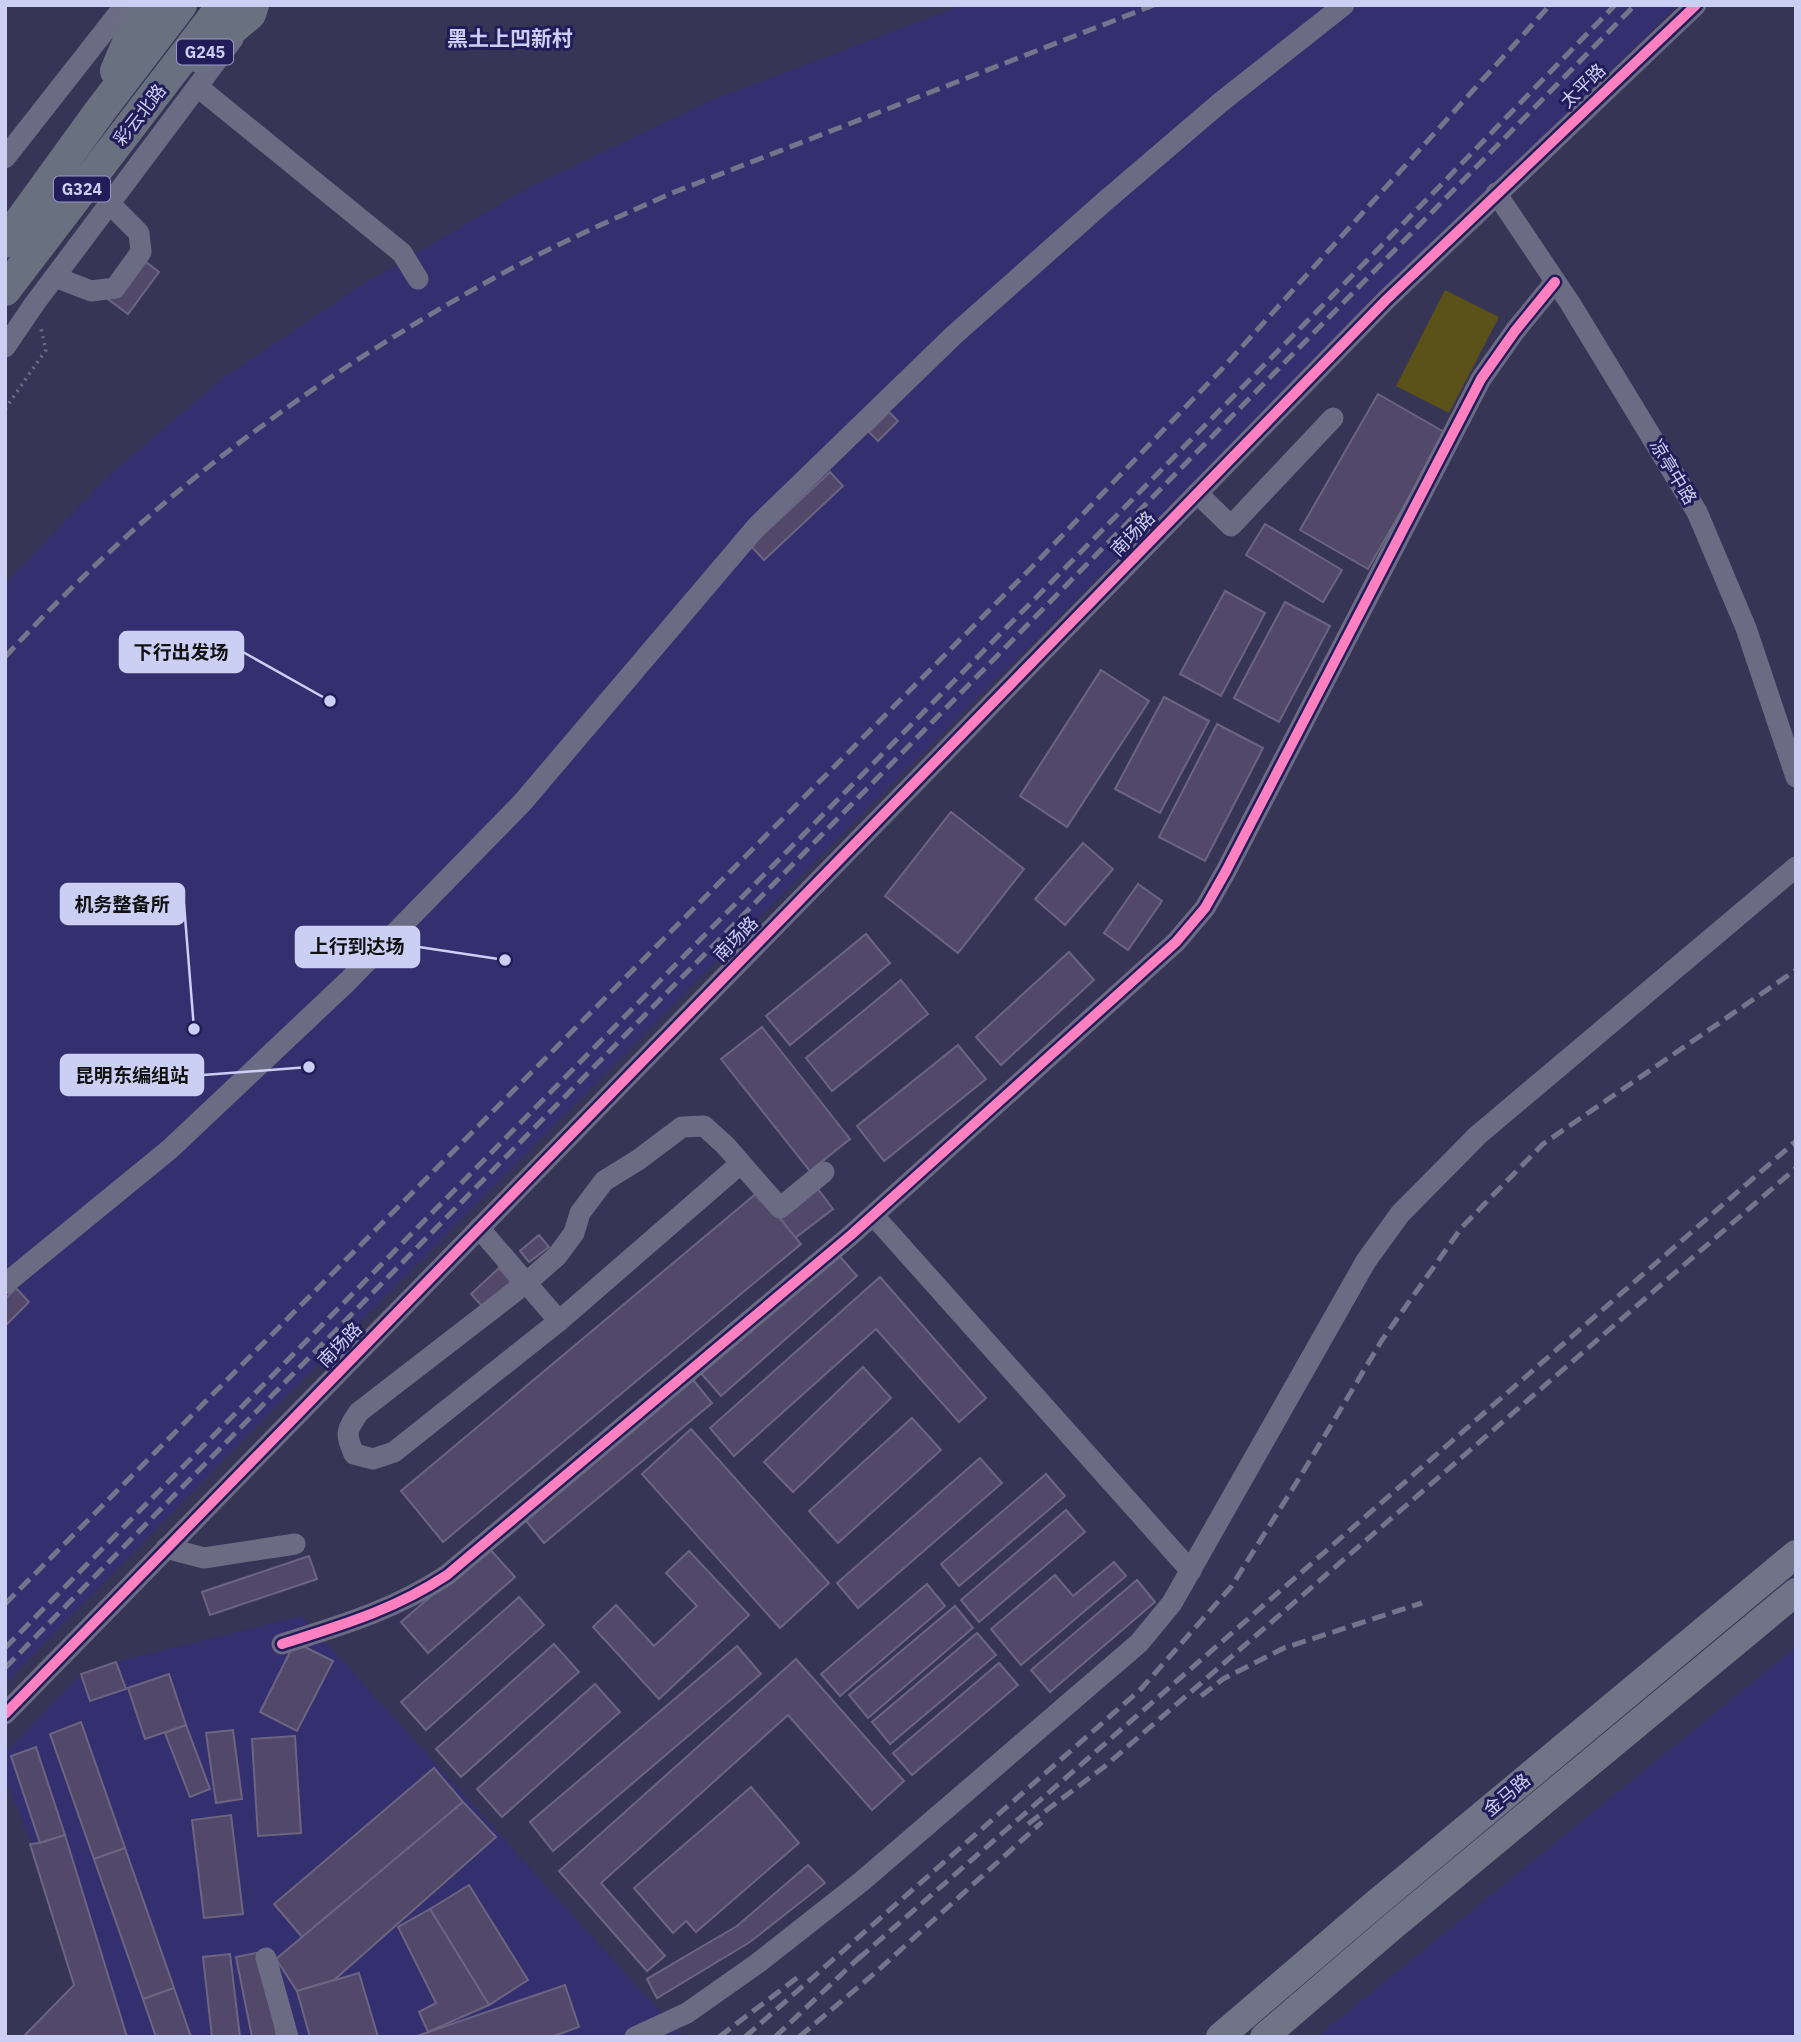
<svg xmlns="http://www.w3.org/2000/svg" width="1801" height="2042" viewBox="0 0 1801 2042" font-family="'IBM Plex Sans','Noto Sans SC',sans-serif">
<rect width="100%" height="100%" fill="#373556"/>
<g fill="#342f6f">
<path d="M 963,5 L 1678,5 L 980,695 L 245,1438 L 5,1684 L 5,584 L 106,478 L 222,379 L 360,286 L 526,189 L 705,103 Z"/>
<path d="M 302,1616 L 683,2037 L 42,2037 L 92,1986 L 5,1779 L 5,1753 L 81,1674 L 116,1662 Z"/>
<path d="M 1796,1647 L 1796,2037 L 1317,2037 Z"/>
</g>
<path fill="#5a5219" d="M 1445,290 L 1499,317 L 1449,413 L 1396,386 Z"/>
<g fill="#52486a" stroke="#6c6581" stroke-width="2">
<path d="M 133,252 L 159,272 L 128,314 L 101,294 Z"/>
<path d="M 1378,394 L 1446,433 L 1368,569 L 1300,530 Z"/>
<path d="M 889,412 L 898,421 L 878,441 L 869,432 Z"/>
<path d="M 830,472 L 843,486 L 764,560 L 751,546 Z"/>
<path d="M 1265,524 L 1342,570 L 1323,602 L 1246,555 Z"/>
<path d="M 1225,591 L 1265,613 L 1221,696 L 1180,674 Z"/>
<path d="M 1285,602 L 1330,626 L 1279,722 L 1234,698 Z"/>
<path d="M 1101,670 L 1149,701 L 1067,827 L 1020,796 Z"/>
<path d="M 1164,697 L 1209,721 L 1160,813 L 1115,789 Z"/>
<path d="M 1217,724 L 1263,748 L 1205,861 L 1159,837 Z"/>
<path d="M 951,812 L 1024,869 L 958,953 L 885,896 Z"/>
<path d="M 1083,843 L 1113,869 L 1065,925 L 1035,899 Z"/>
<path d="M 1138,884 L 1162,901 L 1128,950 L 1104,933 Z"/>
<path d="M 866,934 L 890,963 L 790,1045 L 766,1016 Z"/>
<path d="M 1069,952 L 1094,980 L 1001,1065 L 976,1037 Z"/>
<path d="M 901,980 L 928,1014 L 832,1091 L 806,1058 Z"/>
<path d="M 762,1027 L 850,1139 L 810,1171 L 721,1059 Z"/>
<path d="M 958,1045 L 986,1079 L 884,1161 L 857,1126 Z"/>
<path d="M 815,1185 L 833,1209 L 795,1238 L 778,1215 Z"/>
<path d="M 758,1192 L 801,1244 L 443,1542 L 401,1491 Z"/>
<path d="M 539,1235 L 549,1247 L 529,1262 L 520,1251 Z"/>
<path d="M 835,1251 L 857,1276 L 721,1396 L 700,1372 Z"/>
<path d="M 499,1268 L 511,1282 L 483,1307 L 471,1294 Z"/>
<path d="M 880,1277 L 986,1398 L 959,1422 L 876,1329 L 734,1456 L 710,1428 Z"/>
<path d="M 16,1288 L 29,1302 L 5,1326 L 5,1299 Z"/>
<path d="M 863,1367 L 891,1398 L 793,1492 L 764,1462 Z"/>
<path d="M 690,1376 L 712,1403 L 544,1543 L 522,1516 Z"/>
<path d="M 912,1418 L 941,1450 L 838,1543 L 809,1511 Z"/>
<path d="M 691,1429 L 829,1583 L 780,1628 L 642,1474 Z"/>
<path d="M 980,1458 L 1002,1483 L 858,1608 L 837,1583 Z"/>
<path d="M 1046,1474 L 1065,1496 L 959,1586 L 941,1564 Z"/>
<path d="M 1066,1510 L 1085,1532 L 979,1622 L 961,1600 Z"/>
<path d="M 488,1547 L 515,1577 L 428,1653 L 401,1622 Z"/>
<path d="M 689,1551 L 749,1615 L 659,1699 L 593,1627 L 616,1605 L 654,1646 L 697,1606 L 666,1573 Z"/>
<path d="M 309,1556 L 317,1579 L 210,1615 L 202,1592 Z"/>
<path d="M 1114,1562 L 1126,1576 L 1021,1665 L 991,1629 L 1055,1575 L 1073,1596 Z"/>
<path d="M 1137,1580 L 1155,1602 L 1050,1692 L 1031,1670 Z"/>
<path d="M 927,1584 L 945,1606 L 840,1696 L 821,1674 Z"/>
<path d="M 519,1597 L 544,1625 L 426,1730 L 401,1702 Z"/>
<path d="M 955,1606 L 973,1628 L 868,1718 L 849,1695 Z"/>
<path d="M 977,1633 L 996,1655 L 890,1744 L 872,1722 Z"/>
<path d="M 295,1642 L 333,1661 L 297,1731 L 260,1712 Z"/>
<path d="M 554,1644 L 579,1672 L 461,1777 L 436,1749 Z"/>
<path d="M 737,1646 L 761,1674 L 553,1851 L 530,1822 Z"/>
<path d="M 796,1659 L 904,1781 L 872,1810 L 788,1715 L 601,1883 L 665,1956 L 647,1971 L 559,1871 Z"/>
<path d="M 116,1662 L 126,1689 L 90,1701 L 81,1674 Z"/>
<path d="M 999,1663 L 1018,1685 L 912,1775 L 893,1753 Z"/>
<path d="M 169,1674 L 186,1725 L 145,1739 L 128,1688 Z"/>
<path d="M 595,1684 L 620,1712 L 502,1817 L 477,1789 Z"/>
<path d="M 81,1722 L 125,1848 L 94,1859 L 50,1734 Z"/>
<path d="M 186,1725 L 210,1789 L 190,1797 L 165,1733 Z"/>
<path d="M 233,1730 L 242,1799 L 216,1803 L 206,1733 Z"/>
<path d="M 295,1736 L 301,1833 L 258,1836 L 252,1739 Z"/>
<path d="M 36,1747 L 65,1835 L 40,1843 L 11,1756 Z"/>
<path d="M 434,1768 L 463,1802 L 303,1938 L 274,1904 Z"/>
<path d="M 751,1787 L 799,1843 L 696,1932 L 686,1921 L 673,1933 L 634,1888 Z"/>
<path d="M 463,1802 L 496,1837 L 334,1980 L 297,1991 L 276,1959 Z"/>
<path d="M 231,1815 L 243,1914 L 204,1918 L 192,1820 Z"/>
<path d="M 65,1835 L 127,2037 L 23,2037 L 74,1985 L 30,1844 L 40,1843 Z"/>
<path d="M 125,1848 L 174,1988 L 143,1999 L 94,1859 Z"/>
<path d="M 808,1865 L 825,1883 L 750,1942 L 657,1998 L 647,1979 L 737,1926 Z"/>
<path d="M 469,1885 L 528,1980 L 489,2005 L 430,1909 Z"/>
<path d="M 430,1909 L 489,2005 L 428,2032 L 419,2012 L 436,2003 L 398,1927 Z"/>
<path d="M 261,1952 L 277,2037 L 252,2037 L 236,1957 Z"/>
<path d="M 230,1954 L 240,2037 L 212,2037 L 203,1957 Z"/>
<path d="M 359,1973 L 378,2037 L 310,2037 L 297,1991 Z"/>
<path d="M 565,1985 L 579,2027 L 551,2037 L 414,2037 Z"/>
<path d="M 174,1988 L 191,2037 L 156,2037 L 143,1999 Z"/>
</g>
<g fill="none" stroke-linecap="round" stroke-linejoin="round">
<path stroke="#6d6c83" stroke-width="3.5" stroke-dasharray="2 5" stroke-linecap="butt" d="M 5,409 L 46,350 L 41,329"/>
<g stroke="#6c6b84" stroke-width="21">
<path d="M 198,87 L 402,253 L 418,279"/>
<path d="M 5,158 L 125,5"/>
<path d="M 1496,193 L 1570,303 L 1697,512 L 1746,628 L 1796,777"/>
<path d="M 55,277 L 91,291 L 115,288 L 141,252 L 139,233 L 110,204"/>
<path d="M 5,347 L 35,303 L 233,39"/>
<path d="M 1197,493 L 1231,526 L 1333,418"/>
<path d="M 740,1164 L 559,1321 L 394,1452 L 373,1459 L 354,1454 C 345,1433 346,1431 359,1412 L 526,1283 L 557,1256 L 574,1233 L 580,1213 L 604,1181 L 638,1160 L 682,1127 L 704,1126 L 725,1145 L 780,1208 L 824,1172"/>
<path d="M 874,1216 L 1191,1571"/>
<path d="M 479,1228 L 559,1321"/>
<path d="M 5,1284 L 170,1149 L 348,981 L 522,803 L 758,525 L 954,335 L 1104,202 L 1221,102 L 1344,5"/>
<path d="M 166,1548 L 204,1558 L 295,1544"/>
<path d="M 282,1644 C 342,1625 394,1610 447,1575 L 851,1235 L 1176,942 L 1205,908 L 1226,871 L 1481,379 L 1515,331 L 1555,282"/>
<path d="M 5,1714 L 1386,300 L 1696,5"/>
<path d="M 266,1958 L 288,2037"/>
<path d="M 635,2037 L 687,2013 L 758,1963 L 861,1882 L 1139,1643 L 1172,1603 L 1366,1261 L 1400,1214 L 1478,1135 L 1796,867"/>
</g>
<g stroke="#6f7586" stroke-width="28">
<path d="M 1220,2037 L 1374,1905 L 1796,1554"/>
<path d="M 1264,2037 L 1392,1927 L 1796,1592"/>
</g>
<g stroke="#697180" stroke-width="32">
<path d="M 199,57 L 250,14 L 253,5"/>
<path d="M 116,71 L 144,5"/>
<path d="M 5,242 L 100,111 L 181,5"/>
<path d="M 5,290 L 223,5"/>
</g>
<g stroke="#74748c" stroke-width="5" stroke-dasharray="14 7" stroke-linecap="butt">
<path d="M 5,657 C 84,571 172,491 266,423 C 335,372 410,325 485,283 C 545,249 609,221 672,193 L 1154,5"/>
<path d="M 5,1604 L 1032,567 L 1221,370 L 1550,5"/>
<path d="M 5,1648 L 1436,190 L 1615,5"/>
<path d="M 5,1668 L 1635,5"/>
<path d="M 1201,1696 L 1223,1679 L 1284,1648 L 1422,1603"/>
<path d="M 1028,1824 L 1104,1767 L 1796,1168"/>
<path d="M 858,1959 L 1796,1141"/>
<path d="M 719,2037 L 802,1974"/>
<path d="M 745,2037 L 1141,1689 L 1231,1587 L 1300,1477 L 1382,1340 L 1462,1227 L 1543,1144 L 1796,970"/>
<path d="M 775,2037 L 864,1953"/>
<path d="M 799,2037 L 875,1973 L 1042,1822"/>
</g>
<g stroke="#221c58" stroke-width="15">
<g id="cycleway">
<path d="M 282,1644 C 342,1625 394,1610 447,1575 L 851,1235 L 1176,942 L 1205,908 L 1226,871 L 1481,379 L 1515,331 L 1555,282"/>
<path d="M 5,1714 L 1386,300 L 1696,5"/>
</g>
</g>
<use href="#cycleway" stroke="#ff80c0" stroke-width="10"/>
</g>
<g text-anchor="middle" stroke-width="6" stroke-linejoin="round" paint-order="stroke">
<g fill="#221c58" stroke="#9999c5" stroke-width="2">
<rect x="177" y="39.5" width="56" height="25" rx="5"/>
<rect x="54" y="176.5" width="56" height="25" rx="5"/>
</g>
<g font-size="16" font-weight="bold" fill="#cccff4">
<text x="205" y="58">G245</text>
<text x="82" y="195">G324</text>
</g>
<g font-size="18" fill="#cccff4" stroke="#221c58">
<text transform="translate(1583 86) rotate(-44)" y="6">太平路</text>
<text transform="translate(140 115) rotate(-52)" y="6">彩云北路</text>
<text transform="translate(1673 472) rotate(59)" y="6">凉亭中路</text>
<text transform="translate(1133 534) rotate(-46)" y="6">南场路</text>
<text transform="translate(736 939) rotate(-46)" y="6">南场路</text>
<text transform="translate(340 1345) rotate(-46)" y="6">南场路</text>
<text transform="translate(1507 1795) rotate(-40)" y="6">金马路</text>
</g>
<g font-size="21" font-weight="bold" fill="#cccff4" stroke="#221c58">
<text x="510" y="46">黑土上凹新村</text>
</g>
</g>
<path fill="none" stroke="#cccff4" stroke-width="2.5" d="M330 701L243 652M194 1029L184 904M505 960L419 947M309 1067L203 1075"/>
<g fill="#cccff4" stroke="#221c58" stroke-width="2.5">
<circle cx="330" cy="701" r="7"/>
<circle cx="194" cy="1029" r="7"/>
<circle cx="505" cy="960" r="7"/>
<circle cx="309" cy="1067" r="7"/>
</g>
<g fill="#cccff4" stroke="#cccff4" stroke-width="2.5">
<rect x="120" y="632" width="123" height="40" rx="7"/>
<rect x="61" y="884" width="123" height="40" rx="7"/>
<rect x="296" y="927" width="123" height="40" rx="7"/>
<rect x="61" y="1055" width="142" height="40" rx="7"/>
</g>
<g font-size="19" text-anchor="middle" font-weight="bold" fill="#111">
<text x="181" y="659">下行出发场</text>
<text x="122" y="911">机务整备所</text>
<text x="357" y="953">上行到达场</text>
<text x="132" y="1082">昆明东编组站</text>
</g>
<rect width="1801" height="2042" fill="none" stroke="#cccff4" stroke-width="14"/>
</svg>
